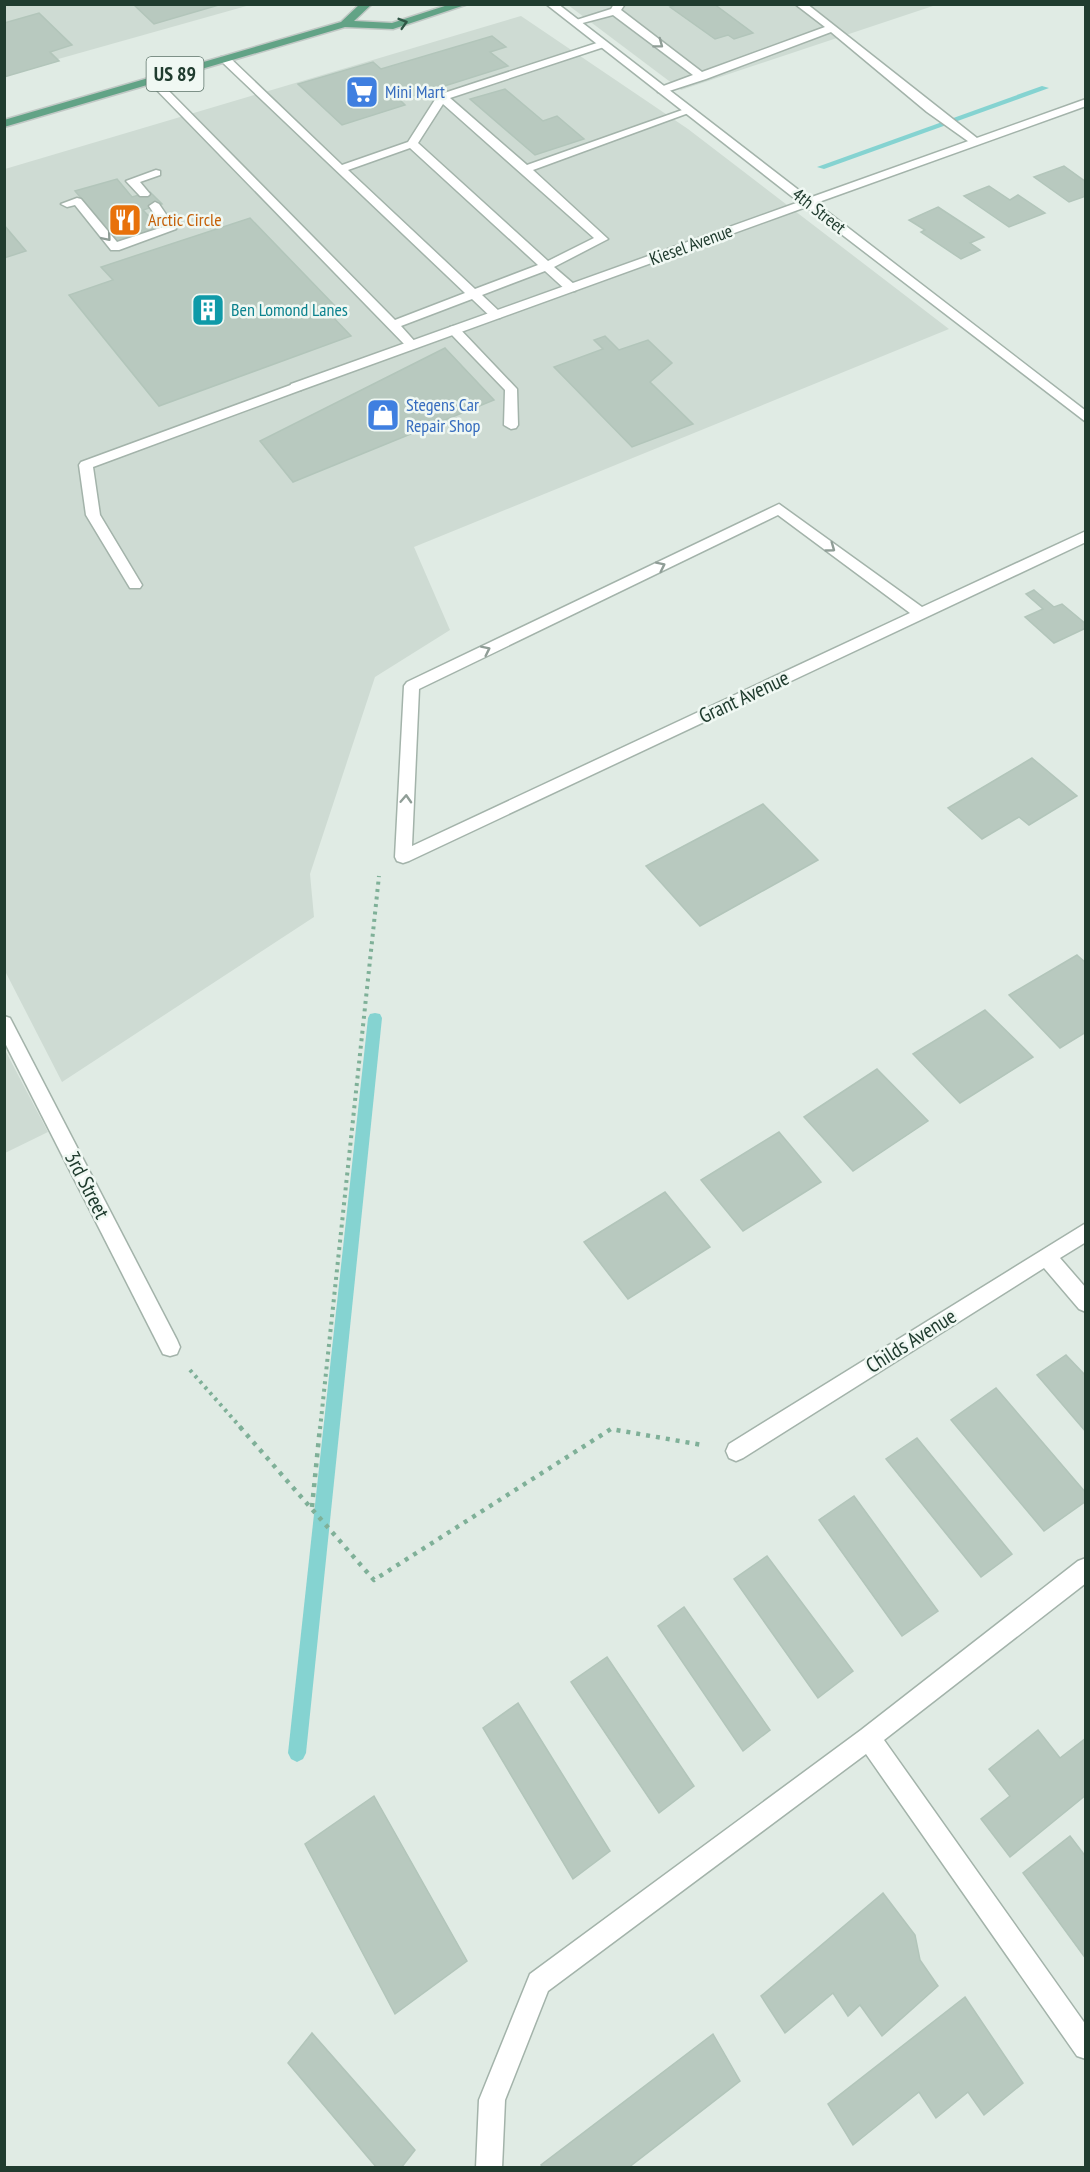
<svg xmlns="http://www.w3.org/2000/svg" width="1090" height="2172" viewBox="0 0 1090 2172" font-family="'PT Sans Narrow',sans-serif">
<rect width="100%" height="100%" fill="#e0ebe4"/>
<g fill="#cedbd3">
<path d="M 931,4 L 933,6 L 681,90 L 568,5 Z"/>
<path d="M 5,5 L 250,5 L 5,74 Z"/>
<path d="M 521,16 L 688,129 L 949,329 L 414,547 L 450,630 L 375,677 L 310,874 L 314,917 L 62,1082 L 5,971 L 5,169 Z"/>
<path d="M 5,1050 L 48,1132 L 5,1153 L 4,1153 Z"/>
</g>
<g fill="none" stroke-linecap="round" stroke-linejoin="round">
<g fill="#85d3d1" fill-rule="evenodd">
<path d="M 1042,86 L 1049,88 L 824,169 L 817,167 Z"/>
<path d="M 375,1013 L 380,1014 L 382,1018 L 306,1753 L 303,1759 L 297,1762 L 291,1759 L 288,1753 L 368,1018 L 370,1014 Z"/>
</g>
</g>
<g fill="#b8c9bf" stroke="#b2c5ba" stroke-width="1.5">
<path d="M 133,4 L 222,4 L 154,24 Z"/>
<path d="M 678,4 L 714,4 L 753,33 L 734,39 L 728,35 L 715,39 L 670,7 Z"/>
<path d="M 39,13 L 72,45 L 50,52 L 59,61 L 4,77 L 4,23 Z"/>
<path d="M 492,36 L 506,47 L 490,52 L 508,66 L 400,100 L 405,105 L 342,125 L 298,84 L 373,62 L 381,69 Z"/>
<path d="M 505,89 L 543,121 L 557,116 L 584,139 L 535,155 L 470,99 Z"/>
<path d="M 1064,166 L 1086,182 L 1086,196 L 1069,202 L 1034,177 Z"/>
<path d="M 117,179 L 132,197 L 150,192 L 162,204 L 143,210 L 161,229 L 119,243 L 75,191 Z"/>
<path d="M 989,186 L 1010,200 L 1018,195 L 1045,213 L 1009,227 L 964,196 Z"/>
<path d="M 938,207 L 984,237 L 970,243 L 980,250 L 961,259 L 921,232 L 925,230 L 909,220 Z"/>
<path d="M 250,218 L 336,307 L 330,314 L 351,336 L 159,406 L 69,295 L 113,280 L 101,267 Z"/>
<path d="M 4,225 L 26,251 L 4,258 Z"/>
<path d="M 605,336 L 619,350 L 648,340 L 672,363 L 650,382 L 693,424 L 632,447 L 554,367 L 603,349 L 594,340 Z"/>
<path d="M 445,348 L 494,400 L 293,482 L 260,441 Z"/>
<path d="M 1034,590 L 1054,607 L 1062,604 L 1086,624 L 1086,628 L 1054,643 L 1025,617 L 1043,609 L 1026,594 Z"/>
<path d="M 1032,758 L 1077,796 L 1029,825 L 1019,817 L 982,839 L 948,808 Z"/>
<path d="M 763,804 L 818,860 L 700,926 L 646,866 Z"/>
<path d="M 1077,955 L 1086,963 L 1086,1032 L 1060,1048 L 1009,995 Z"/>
<path d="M 985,1010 L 1033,1057 L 960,1103 L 913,1054 Z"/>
<path d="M 877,1069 L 928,1121 L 853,1171 L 804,1117 Z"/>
<path d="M 779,1132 L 821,1182 L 743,1231 L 701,1180 Z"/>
<path d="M 665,1192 L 710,1247 L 628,1299 L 584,1242 Z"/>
<path d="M 1066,1355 L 1086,1376 L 1086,1432 L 1037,1375 Z"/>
<path d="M 996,1388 L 1086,1493 L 1086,1501 L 1044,1531 L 951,1420 Z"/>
<path d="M 917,1438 L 1012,1554 L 981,1577 L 886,1459 Z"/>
<path d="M 854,1496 L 938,1611 L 902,1636 L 819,1520 Z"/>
<path d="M 767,1556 L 853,1671 L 818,1698 L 734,1579 Z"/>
<path d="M 684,1607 L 770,1730 L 743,1751 L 658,1626 Z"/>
<path d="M 607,1657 L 694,1786 L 659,1813 L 571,1682 Z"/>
<path d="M 518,1703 L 610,1851 L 573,1879 L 483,1728 Z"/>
<path d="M 1038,1730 L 1060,1758 L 1086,1738 L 1086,1795 L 1010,1857 L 981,1819 L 1010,1796 L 989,1769 Z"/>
<path d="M 374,1796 L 467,1961 L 395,2014 L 305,1844 Z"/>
<path d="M 1070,1836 L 1086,1857 L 1086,1959 L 1023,1873 Z"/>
<path d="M 883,1893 L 915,1935 L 920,1960 L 938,1986 L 882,2036 L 860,2005 L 848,2016 L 833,1993 L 785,2033 L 761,1996 Z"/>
<path d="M 965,1997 L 1023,2083 L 984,2115 L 968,2092 L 936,2118 L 919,2092 L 853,2145 L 828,2104 Z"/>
<path d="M 312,2033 L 415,2150 L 401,2168 L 377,2168 L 288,2063 Z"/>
<path d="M 713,2034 L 740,2081 L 628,2168 L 543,2168 L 541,2165 Z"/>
</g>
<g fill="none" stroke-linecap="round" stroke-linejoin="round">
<g stroke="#a3b3aa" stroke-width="3">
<g id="service">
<path d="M 614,4 L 625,4 L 621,10 L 702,72 L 825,27 L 795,4 L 807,4 L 982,142 L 976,145 L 972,144 L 927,112 L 831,32 L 706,79 L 666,92 L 658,92 L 658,88 L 693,75 L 613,15 L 575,25 L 570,22 L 611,9 Z"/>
<path d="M 603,41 L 608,44 L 607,46 L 450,98 L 527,165 L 685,109 L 689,108 L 694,111 L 533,170 L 608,239 L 554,267 L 575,285 L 575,291 L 567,291 L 545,271 L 482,295 L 500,312 L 502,315 L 500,318 L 492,318 L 472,299 L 401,326 L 418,345 L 412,349 L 408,348 L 147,80 L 148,78 L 156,78 L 395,320 L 465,293 L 221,61 L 221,57 L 229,57 L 342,165 L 408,142 L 438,95 ZM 443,104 L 594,238 L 548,261 L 418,143 ZM 410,148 L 538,265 L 475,289 L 348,170 Z"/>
<path d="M 156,170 L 160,171 L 160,175 L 140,182 L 150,194 L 148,196 L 140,196 L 126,181 Z"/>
<path d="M 77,198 L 81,199 L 117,242 L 163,227 L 149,206 L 155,202 L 159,204 L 176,229 L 119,250 L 111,250 L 75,205 L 67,207 L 61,204 Z"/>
<path d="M 454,326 L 458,327 L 517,389 L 518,425 L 516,428 L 511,429 L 504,425 L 505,390 L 450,333 L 448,330 L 450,327 Z"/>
<path d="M 296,383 L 302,387 L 301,390 L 93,467 L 100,515 L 142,585 L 140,588 L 130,588 L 86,515 L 79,465 L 81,462 Z"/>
</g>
</g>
<g stroke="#a3b3aa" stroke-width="3">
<g id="minor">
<path d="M 546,4 L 558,4 L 809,198 L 1086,99 L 1086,106 L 816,203 L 1086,411 L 1086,422 L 806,207 L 301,390 L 291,390 L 290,387 L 291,384 L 799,202 Z"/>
<path d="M 779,504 L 922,607 L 1086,531 L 1086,542 L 409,861 L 403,863 L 397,861 L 395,857 L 404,686 L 407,682 ZM 778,515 L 910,613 L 412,846 L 419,689 Z"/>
<path d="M 4,1016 L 10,1018 L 177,1340 L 180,1347 L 177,1354 L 170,1356 L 163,1354 L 4,1041 Z"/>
<path d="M 1086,1223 L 1086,1242 L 1060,1258 L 1086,1288 L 1086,1312 L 1079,1309 L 1044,1268 L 743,1458 L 736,1461 L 729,1458 L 726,1451 L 729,1444 Z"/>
<path d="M 1086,1558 L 1086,1583 L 884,1740 L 1086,2025 L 1086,2059 L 1077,2056 L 866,1754 L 548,1991 L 505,2100 L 502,2168 L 476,2168 L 479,2100 L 530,1974 L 861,1730 L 1078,1561 Z"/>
</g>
</g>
<g stroke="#c1c8c5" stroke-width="3">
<path id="primary" d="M 360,4 L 372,4 L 354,21 L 392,23 L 451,4 L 468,4 L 393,29 L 345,27 L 4,127 L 4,120 L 341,22 Z"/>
</g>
<g stroke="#7fb098" stroke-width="4" stroke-dasharray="3 4.5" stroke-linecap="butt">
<path d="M 190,1370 L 242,1429"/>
<path d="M 320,1429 L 379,876"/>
</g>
<g stroke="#7fb098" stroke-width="4.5" stroke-dasharray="4 6" stroke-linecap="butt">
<path d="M 240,1427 L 374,1580 L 611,1429 L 702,1445"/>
<path d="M 312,1507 L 320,1427"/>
</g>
<use href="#service" fill="#fff" fill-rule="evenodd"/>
<use href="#minor" fill="#fff" fill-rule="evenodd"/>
<use href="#primary" fill="#62a386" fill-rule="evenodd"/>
</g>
<defs><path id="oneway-chevron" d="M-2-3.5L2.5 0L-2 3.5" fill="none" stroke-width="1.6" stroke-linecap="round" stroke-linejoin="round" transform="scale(1.5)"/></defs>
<use stroke="#305645" href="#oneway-chevron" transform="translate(403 23) rotate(-17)"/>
<g stroke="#909e97">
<use href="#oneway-chevron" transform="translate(659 44) rotate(37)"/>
<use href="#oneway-chevron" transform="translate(107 237) rotate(50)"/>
<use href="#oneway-chevron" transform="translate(831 548) rotate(36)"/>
<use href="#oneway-chevron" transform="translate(661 566) rotate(-26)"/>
<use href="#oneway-chevron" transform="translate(486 650) rotate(-26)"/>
<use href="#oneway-chevron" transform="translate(406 799) rotate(-87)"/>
</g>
<defs>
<g id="supermarket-square" transform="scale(1.725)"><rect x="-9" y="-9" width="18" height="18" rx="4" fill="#3f7fe0" stroke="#f0f8f3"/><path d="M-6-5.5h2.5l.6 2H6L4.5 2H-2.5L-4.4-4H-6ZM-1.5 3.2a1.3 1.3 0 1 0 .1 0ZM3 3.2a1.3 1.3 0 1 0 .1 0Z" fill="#fff"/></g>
<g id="restaurant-square" transform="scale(1.725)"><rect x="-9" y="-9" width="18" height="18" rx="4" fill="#e8710a" stroke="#f0f8f3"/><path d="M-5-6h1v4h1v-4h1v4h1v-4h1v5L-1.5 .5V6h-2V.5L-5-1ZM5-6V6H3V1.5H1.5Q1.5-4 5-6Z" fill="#fff"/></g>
<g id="building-square" transform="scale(1.725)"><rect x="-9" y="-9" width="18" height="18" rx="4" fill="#0f9aa8" stroke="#f0f8f3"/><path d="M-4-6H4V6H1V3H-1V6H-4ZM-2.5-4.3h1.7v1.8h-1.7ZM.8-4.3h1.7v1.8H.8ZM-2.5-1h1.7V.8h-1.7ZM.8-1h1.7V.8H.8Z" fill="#fff"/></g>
<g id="shop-square" transform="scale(1.725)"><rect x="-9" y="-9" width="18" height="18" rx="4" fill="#3f7fe0" stroke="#f0f8f3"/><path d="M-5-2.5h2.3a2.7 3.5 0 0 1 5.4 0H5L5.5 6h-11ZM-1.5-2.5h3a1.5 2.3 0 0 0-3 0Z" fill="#fff"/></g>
</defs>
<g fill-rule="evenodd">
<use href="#supermarket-square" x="362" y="92"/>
<use href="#restaurant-square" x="125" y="220"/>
<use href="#building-square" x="208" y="310"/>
<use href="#shop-square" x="383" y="415"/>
</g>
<g text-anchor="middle" stroke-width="5" stroke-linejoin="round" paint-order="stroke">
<g font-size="18" fill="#366cbe" stroke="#f0f8f3" text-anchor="start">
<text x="385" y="98">Mini Mart</text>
<text x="406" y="411">Stegens Car<tspan x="406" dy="21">Repair Shop</tspan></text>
</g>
<g font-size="18" fill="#203c2f" stroke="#f0f8f3">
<text transform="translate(819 211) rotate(38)" y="6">4th Street</text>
<text transform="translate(691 245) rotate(-20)" y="6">Kiesel Avenue</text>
</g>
<g font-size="18" fill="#c56008" stroke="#f0f8f3" text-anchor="start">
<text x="148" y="226">Arctic Circle</text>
</g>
<g font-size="18" fill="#0d838f" stroke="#f0f8f3" text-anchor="start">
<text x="231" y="316">Ben Lomond Lanes</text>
</g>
<rect fill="#f0f8f3" stroke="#5e746a" stroke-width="1.5" x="146.5" y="57" width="57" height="34" rx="4.5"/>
<g font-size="20" font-weight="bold" fill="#203c2f">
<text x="175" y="81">US 89</text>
</g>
<g font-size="21" fill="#203c2f" stroke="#f0f8f3">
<text transform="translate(744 697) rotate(-25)" y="7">Grant Avenue</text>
<text transform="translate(87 1185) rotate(63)" y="7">3rd Street</text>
<text transform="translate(911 1341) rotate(-32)" y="7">Childs Avenue</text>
</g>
</g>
<rect width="1090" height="2172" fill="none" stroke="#203c2f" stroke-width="12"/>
</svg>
